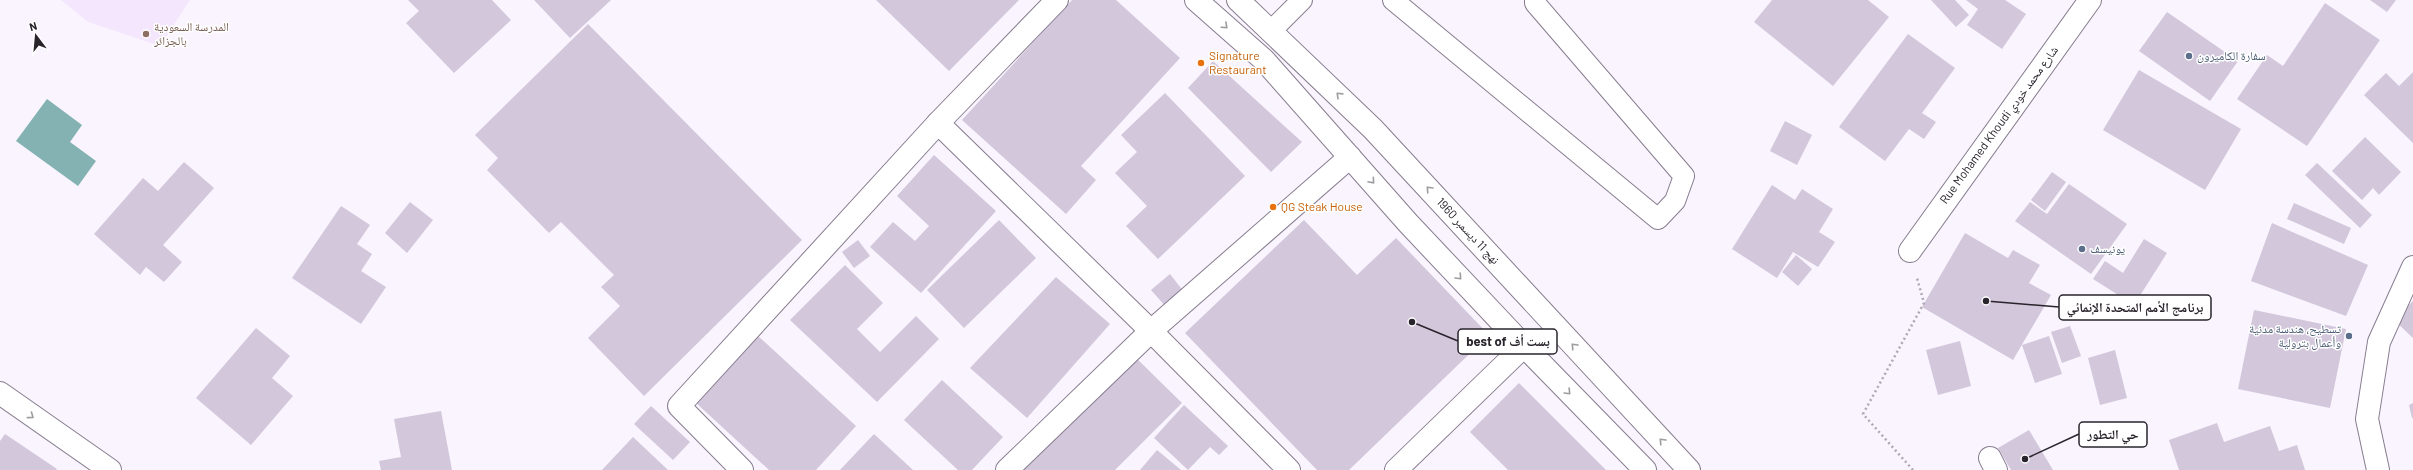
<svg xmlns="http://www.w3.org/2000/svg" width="2413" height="470" viewBox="0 0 2413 470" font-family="Barlow,'Noto Naskh Arabic',sans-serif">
<rect width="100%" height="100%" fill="#f9f4fd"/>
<path fill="#f4e7fd" d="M 61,0 L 190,0 L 160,46 L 88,22 Z"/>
<path fill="#84b1b2" d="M 47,99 L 82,125 L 70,142 L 96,161 L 78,186 L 16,141 Z"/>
<g fill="#d3c7dc">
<path d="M 408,0 L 492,0 L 511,20 L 454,73 L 406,23 L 419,11 Z"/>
<path d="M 534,0 L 611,0 L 570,38 Z"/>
<path d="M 876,0 L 1019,0 L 949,71 Z"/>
<path d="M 1072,0 L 1116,0 L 1180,58 L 1081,166 L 1096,180 L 1066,214 L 962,120 Z"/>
<path d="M 1772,0 L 1868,0 L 1889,17 L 1833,86 L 1754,22 Z"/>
<path d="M 1931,0 L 1955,0 L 1969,15 L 1956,27 Z"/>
<path d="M 1966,0 L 2005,0 L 2026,14 L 2002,49 L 1967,25 L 1978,9 Z"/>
<path d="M 2370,0 L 2396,0 L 2387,12 Z"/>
<path d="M 2325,3 L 2380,40 L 2307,146 L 2237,99 L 2267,55 L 2283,66 Z"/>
<path d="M 2167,12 L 2238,61 L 2210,101 L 2139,51 Z"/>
<path d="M 588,24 L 802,240 L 644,396 L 588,338 L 620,306 L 601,287 L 614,275 L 561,222 L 549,233 L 487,170 L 498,158 L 475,135 Z"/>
<path d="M 1908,34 L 1955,68 L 1922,113 L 1936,122 L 1924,139 L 1909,129 L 1885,161 L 1839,127 Z"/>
<path d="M 1213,61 L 1302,142 L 1271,172 L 1188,88 Z"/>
<path d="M 2139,70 L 2241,129 L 2205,190 L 2103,130 Z"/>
<path d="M 2413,72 L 2413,143 L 2364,95 L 2386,73 L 2399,86 Z"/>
<path d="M 1165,93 L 1245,176 L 1158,259 L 1126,226 L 1147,206 L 1115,173 L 1137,152 L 1121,135 Z"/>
<path d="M 1785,121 L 1812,135 L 1797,165 L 1770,151 Z"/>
<path d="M 2365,137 L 2401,172 L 2379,195 L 2373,188 L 2362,200 L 2332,171 Z"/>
<path d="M 934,155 L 996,211 L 921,293 L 870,247 L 893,222 L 915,241 L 929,226 L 897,196 Z"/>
<path d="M 184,162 L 214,188 L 163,245 L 182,262 L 164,282 L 146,267 L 140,275 L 94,234 L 143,178 L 158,191 Z"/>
<path d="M 2317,163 L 2372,215 L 2360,228 L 2305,175 Z"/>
<path d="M 2052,172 L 2066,182 L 2045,211 L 2031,200 Z"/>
<path d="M 2069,184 L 2127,224 L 2091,274 L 2015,221 L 2030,202 L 2047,214 Z"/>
<path d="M 1772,185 L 1795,200 L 1802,189 L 1833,209 L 1819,232 L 1835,242 L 1818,267 L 1793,252 L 1777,278 L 1732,249 Z"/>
<path d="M 410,202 L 433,220 L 407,253 L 385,233 Z"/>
<path d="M 2294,203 L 2351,228 L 2344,244 L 2287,219 Z"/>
<path d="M 341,206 L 370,225 L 357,244 L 372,254 L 361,271 L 386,287 L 361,324 L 292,278 Z"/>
<path d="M 999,220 L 1036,258 L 964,328 L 927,290 Z"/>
<path d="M 1304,220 L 1357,275 L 1396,238 L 1489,335 L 1349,470 L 1317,470 L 1185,333 Z"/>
<path d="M 2272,223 L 2368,265 L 2346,316 L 2251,281 Z"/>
<path d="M 1965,233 L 2008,258 L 2013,250 L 2040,265 L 2029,283 L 2051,295 L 2013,360 L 1922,307 Z"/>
<path d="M 2144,239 L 2167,253 L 2134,305 L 2093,279 L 2105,261 L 2123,273 Z"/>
<path d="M 858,240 L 870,256 L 854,268 L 842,252 Z"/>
<path d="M 1796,255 L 1812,269 L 1798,286 L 1782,272 Z"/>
<path d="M 845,265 L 883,303 L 857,329 L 880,352 L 916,316 L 939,339 L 877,402 L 790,320 Z"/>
<path d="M 1170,274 L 1184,292 L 1166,307 L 1151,290 Z"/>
<path d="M 1056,277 L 1110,324 L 1027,418 L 970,368 Z"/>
<path d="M 2413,301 L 2413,338 L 2394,320 Z"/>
<path d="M 2254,310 L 2346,329 L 2330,408 L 2238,389 Z"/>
<path d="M 2070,326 L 2081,356 L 2062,363 L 2051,332 Z"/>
<path d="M 256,328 L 290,356 L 272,378 L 293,396 L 251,445 L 196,398 Z"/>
<path d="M 757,335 L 856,426 L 816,470 L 769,470 L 695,402 Z"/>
<path d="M 2049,336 L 2062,374 L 2035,383 L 2022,345 Z"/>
<path d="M 1960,341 L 1971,386 L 1938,395 L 1926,350 Z"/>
<path d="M 2115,350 L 2127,398 L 2100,405 L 2088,358 Z"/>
<path d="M 1132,354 L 1182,403 L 1115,470 L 1025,470 L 1021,466 Z"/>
<path d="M 942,380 L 1003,437 L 972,470 L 958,470 L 904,420 Z"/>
<path d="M 1519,383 L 1606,470 L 1508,470 L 1470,432 Z"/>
<path d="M 2413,403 L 2413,418 L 2412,418 L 2409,405 Z"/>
<path d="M 1184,405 L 1228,446 L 1219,455 L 1210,447 L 1188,470 L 1154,438 Z"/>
<path d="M 651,406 L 690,442 L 673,460 L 634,424 Z"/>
<path d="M 441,411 L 452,470 L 381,470 L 379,461 L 401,457 L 394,419 Z"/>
<path d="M 2217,423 L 2224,442 L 2270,426 L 2279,451 L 2297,445 L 2305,470 L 2179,470 L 2169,440 Z"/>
<path d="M 2029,430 L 2053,470 L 2011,470 L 1998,448 Z"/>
<path d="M 5,434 L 57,469 L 56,470 L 0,470 L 0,441 Z"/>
<path d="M 874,434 L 913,470 L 840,470 Z"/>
<path d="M 633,437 L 668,470 L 602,470 Z"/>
<path d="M 1157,450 L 1181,470 L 1140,470 Z"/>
</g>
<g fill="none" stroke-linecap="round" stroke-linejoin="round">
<g stroke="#877c8f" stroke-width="22">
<g id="lane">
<path d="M 1393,0 L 1658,219 L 1675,201 L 1684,176 L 1535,3 L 1535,0"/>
<path d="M 1272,30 L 1302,0"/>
</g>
</g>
<g stroke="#877c8f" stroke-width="24">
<g id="street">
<path d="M 938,123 L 1151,331 L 1289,470"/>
<path d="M 1910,251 L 2090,0"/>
<path d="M 0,393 L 110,470"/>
<path d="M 1990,458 L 1996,470"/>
<path d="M 742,470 L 679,406 L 938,123 L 1057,0"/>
<path d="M 1007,470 L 1151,331 L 1350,157"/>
<path d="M 1396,470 L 1524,346"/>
<path d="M 2378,470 L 2367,419 L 2379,342 L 2413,267"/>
</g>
</g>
<g stroke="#877c8f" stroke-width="24">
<g id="secondary">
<path d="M 1196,0 L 1264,60 L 1408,223 L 1524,346 L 1645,470"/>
<path d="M 1238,0 L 1373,129 L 1689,470"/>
</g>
</g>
<path stroke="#ada8b1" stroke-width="2.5" stroke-dasharray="2 3" stroke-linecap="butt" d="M 1913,470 L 1863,414 L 1924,303 L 1917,278"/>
<use href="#lane" stroke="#fff" stroke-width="20"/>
<use href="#street" stroke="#fff" stroke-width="22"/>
<use href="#secondary" stroke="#fff" stroke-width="22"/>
</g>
<defs><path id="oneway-chevron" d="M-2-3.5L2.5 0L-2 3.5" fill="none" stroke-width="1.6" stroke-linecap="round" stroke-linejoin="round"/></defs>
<g stroke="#9f9ca0">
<use href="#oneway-chevron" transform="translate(1225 26) rotate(42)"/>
<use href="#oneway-chevron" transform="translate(1339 95) rotate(-136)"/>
<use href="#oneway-chevron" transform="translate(1372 181) rotate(49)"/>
<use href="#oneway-chevron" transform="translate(1429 189) rotate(-133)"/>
<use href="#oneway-chevron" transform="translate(1459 277) rotate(47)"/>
<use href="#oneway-chevron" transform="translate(1574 346) rotate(-133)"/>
<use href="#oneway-chevron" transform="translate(1568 392) rotate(46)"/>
<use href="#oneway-chevron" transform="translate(31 416) rotate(36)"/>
<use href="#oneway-chevron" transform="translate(1662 441) rotate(-133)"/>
</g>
<circle fill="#8d6e63" stroke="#fff" stroke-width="1.5" cx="146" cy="34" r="4"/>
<g fill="#5c6f8a" stroke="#fff" stroke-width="1.5">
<circle cx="2189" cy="56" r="4"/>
<circle cx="2082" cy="249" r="4"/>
<circle cx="2349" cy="336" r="4"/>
</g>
<g fill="#e8710a" stroke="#fff" stroke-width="1.5">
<circle cx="1201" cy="63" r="4"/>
<circle cx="1273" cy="207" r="4"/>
</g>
<g text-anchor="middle" stroke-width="3" stroke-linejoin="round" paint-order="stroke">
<g font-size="12" fill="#785e54" stroke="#fff" text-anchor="start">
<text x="154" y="31">المدرسة السعودية<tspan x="154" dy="14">بالجزائر</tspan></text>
</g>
<g font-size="12" fill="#c56008" stroke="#fff" text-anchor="start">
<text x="1209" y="60">Signature<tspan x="1209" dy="14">Restaurant</tspan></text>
<text x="1281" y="211">QG Steak House</text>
</g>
<g font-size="12" fill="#4e5e75" stroke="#fff" text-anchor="start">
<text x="2197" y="60">سفارة الكاميرون</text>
<text x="2090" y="253">يونيسف</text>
<text x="2341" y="333" text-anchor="end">تسطيح، هندسة مدنية<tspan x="2341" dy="14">وأعمال بترولية</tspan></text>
</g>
<g font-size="12" fill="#29242c" stroke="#fff">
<text transform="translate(1999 125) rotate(-54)" y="4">Rue Mohamed Khoudi شارع محمد خودي</text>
<text transform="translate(1468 231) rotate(47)" y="4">نهج 11 ديسمبر 1960</text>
</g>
</g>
<path fill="none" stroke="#29242c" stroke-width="1.5" d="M1986 301L2059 307M1412 322L1458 341M2025 459L2079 434"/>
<g fill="#29242c" stroke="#fff" stroke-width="1.5">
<circle cx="1986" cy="301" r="4"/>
<circle cx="1412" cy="322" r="4"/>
<circle cx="2025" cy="459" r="4"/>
</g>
<g fill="#fff" stroke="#29242c" stroke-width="1.5">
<rect x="2059" y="295" width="152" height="25" rx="4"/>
<rect x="1458" y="329" width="99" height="25" rx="4"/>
<rect x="2079" y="422" width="68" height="25" rx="4"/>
</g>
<g font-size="13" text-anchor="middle" font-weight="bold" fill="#29242c">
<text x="2135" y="312">برنامج الأمم المتحدة الإنمائي</text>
<text x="1508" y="346">best of بست أف</text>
<text x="2113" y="439">حي التطور</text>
</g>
<g transform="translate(36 36) rotate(344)" stroke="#ffffff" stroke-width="3" paint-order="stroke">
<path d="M0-3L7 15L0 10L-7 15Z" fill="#29242c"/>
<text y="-6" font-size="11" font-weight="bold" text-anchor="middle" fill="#29242c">N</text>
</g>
</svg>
